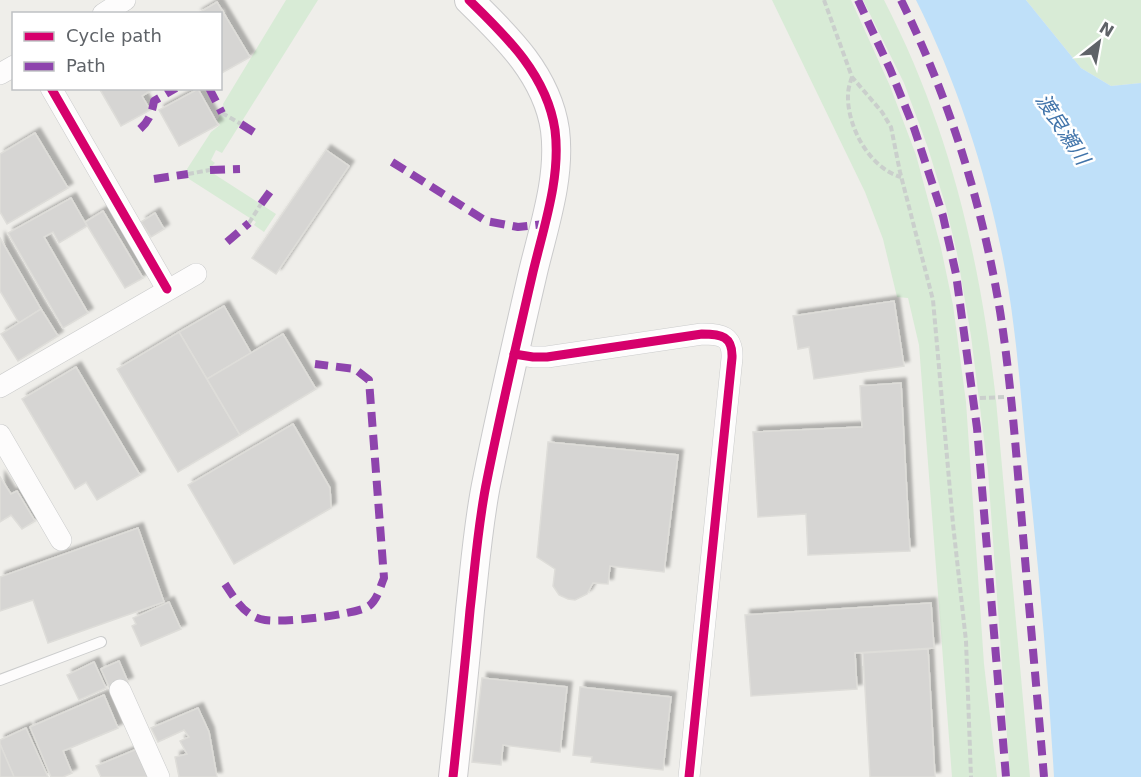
<svg xmlns="http://www.w3.org/2000/svg" width="1141" height="777" viewBox="0 0 1141 777" font-family="'DejaVu Sans','Noto Sans JP',sans-serif">
<defs>
<filter id="shadow"><feDropShadow dx="5" dy="-5" stdDeviation="1.5" flood-color="#0004"/></filter>
</defs>
<rect width="100%" height="100%" fill="#efeeea"/>
<g fill="#d8ebd6">
<path d="M 286,0 L 318,0 L 222,153 L 216,150 L 211,160 L 215,163 L 210,168 L 211,172 L 276,214 L 264,232 L 254,225 L 256,222 L 189,179 L 187,169 L 211,132 L 220,125 L 217,120 L 224,110 L 223,104 Z"/>
<path d="M 772,0 L 851,0 L 890,86 L 916,155 L 941,248 L 953,305 L 966,402 L 984,664 L 997,777 L 952,777 L 919,345 L 908,298 L 897,297 L 883,239 L 865,192 Z"/>
<path d="M 863,0 L 884,0 C 950,128 980,258 996,400 L 1030,777 L 1010,777 L 988,471 L 971,336 L 957,253 L 946,207 L 928,148 L 904,83 Z"/>
<path d="M 1026,0 L 1141,0 L 1141,83 L 1111,86 L 1081,68 Z"/>
</g>
<path fill="#bfe0f9" d="M 916,0 L 1026,0 L 1081,68 L 1111,86 L 1141,83 L 1141,777 L 1054,777 C 1048,674 1039,571 1028,469 C 1023,423 1020,376 1014,329 C 1001,218 966,100 916,0 Z"/>
<g fill="#d6d5d3" stroke="#deddd9" stroke-width="1.5" filter="url(#shadow)">
<path d="M 217,2 L 250,57 L 220,74 L 220,14 L 197,14 Z"/>
<path d="M 99,88 L 148,88 L 150,91 L 142,96 L 150,110 L 121,126 Z"/>
<path d="M 198,89 L 218,125 L 179,146 L 159,110 Z"/>
<path d="M 35,133 L 68,188 L 7,224 L 0,212 L 0,154 Z"/>
<path d="M 326,150 L 349,166 L 276,274 L 252,258 Z"/>
<path d="M 71,198 L 87,226 L 59,243 L 53,232 L 44,237 L 88,313 L 63,328 L 8,233 Z"/>
<path d="M 103,211 L 143,278 L 125,288 L 85,222 Z"/>
<path d="M 155,213 L 164,229 L 151,237 L 141,222 Z"/>
<path d="M 0,238 L 41,309 L 19,323 L 0,291 Z"/>
<path d="M 894,301 L 904,366 L 814,379 L 809,347 L 798,349 L 793,316 Z"/>
<path d="M 224,306 L 251,353 L 207,379 L 179,332 Z"/>
<path d="M 41,309 L 58,336 L 18,361 L 1,334 Z"/>
<path d="M 179,332 L 240,435 L 178,472 L 117,369 Z"/>
<path d="M 283,334 L 316,389 L 240,435 L 207,379 Z"/>
<path d="M 76,367 L 140,475 L 97,500 L 86,482 L 75,489 L 22,399 Z"/>
<path d="M 901,383 L 910,551 L 808,555 L 806,514 L 758,517 L 753,432 L 862,427 L 860,386 Z"/>
<path d="M 293,424 L 330,488 L 331,508 L 234,564 L 188,485 Z"/>
<path d="M 548,442 L 678,455 L 664,572 L 610,566 L 608,584 L 593,583 L 587,594 L 575,600 L 568,599 L 559,595 L 553,586 L 555,569 L 537,557 Z"/>
<path d="M 0,477 L 11,494 L 17,491 L 35,521 L 22,529 L 11,515 L 0,522 Z"/>
<path d="M 138,528 L 164,602 L 48,643 L 33,600 L 0,611 L 0,577 Z"/>
<path d="M 169,602 L 181,629 L 141,646 L 132,626 L 136,624 L 133,618 Z"/>
<path d="M 931,603 L 934,648 L 855,653 L 857,689 L 751,696 L 745,615 Z"/>
<path d="M 928,649 L 935,777 L 870,777 L 863,653 Z"/>
<path d="M 119,661 L 128,682 L 110,689 L 101,669 Z"/>
<path d="M 94,662 L 106,688 L 79,700 L 67,675 Z"/>
<path d="M 482,678 L 567,687 L 560,752 L 503,745 L 501,765 L 472,762 Z"/>
<path d="M 580,687 L 671,697 L 663,770 L 591,762 L 592,757 L 573,755 Z"/>
<path d="M 104,695 L 118,728 L 63,751 L 72,773 L 63,777 L 51,777 L 30,727 Z"/>
<path d="M 198,708 L 209,732 L 217,777 L 179,777 L 175,757 L 187,754 L 180,741 L 189,737 L 184,730 L 158,742 L 151,728 Z"/>
<path d="M 26,728 L 48,777 L 14,777 L 0,744 L 0,740 Z"/>
<path d="M 0,744 L 14,777 L 0,777 Z"/>
<path d="M 137,749 L 149,777 L 101,777 L 96,766 Z"/>
</g>
<g fill="none" stroke-linecap="round" stroke-linejoin="round">
<g stroke="#cbcccc" stroke-width="12">
<path id="lane" d="M 0,680 L 101,642"/>
</g>
<g stroke="#cbcccc" stroke-width="22">
<g id="street">
<path d="M 103,14 L 125,0"/>
<path d="M 0,74 L 14,66"/>
<path d="M 51,88 L 167,289"/>
<path d="M 514,354 L 533,357 L 547,357 L 702,334 C 721,334 733,336 732,358 L 689,777"/>
<path d="M 0,387 L 196,274"/>
<path d="M 0,435 L 61,540"/>
<path d="M 120,690 L 159,777"/>
</g>
</g>
<g stroke="#cacacb" stroke-width="30">
<path id="secondary" d="M 453,777 C 459,721 465,666 470,610 C 475,567 478,523 487,480 C 501,410 517,341 533,272 C 544,226 561,177 555,130 C 547,75 506,36 469,0"/>
</g>
<g stroke="#cacfcc" stroke-width="4" stroke-dasharray="6 3" stroke-linecap="butt">
<path d="M 824,0 L 852,77 L 882,112 L 891,127 L 900,172 L 933,300 L 953,524 L 966,641 L 971,777"/>
<path d="M 852,77 C 850,83 848,89 848,95 C 847,126 869,168 901,177"/>
<path d="M 222,113 L 241,124"/>
<path d="M 188,174 L 210,170"/>
<path d="M 249,223 L 261,204"/>
<path d="M 980,398 L 1006,397"/>
</g>
<use href="#lane" stroke="#fdfcfc" stroke-width="10"/>
<use href="#street" stroke="#fdfcfc" stroke-width="21"/>
<use href="#secondary" stroke="#fdfcfc" stroke-width="28"/>
<g stroke="#8e44ad" stroke-width="8" stroke-dasharray="15 8" stroke-linecap="butt">
<path d="M 858,0 L 890,69 L 914,128 L 943,216 L 956,274 L 977,428 L 1006,777"/>
<path d="M 901,0 C 949,98 982,203 1000,311 C 1011,381 1016,452 1022,523 C 1029,608 1037,692 1044,777"/>
<path d="M 209,88 L 222,113"/>
<path d="M 241,124 L 260,136"/>
<path d="M 140,129 C 149,121 152,113 154,101 L 176,88"/>
<path d="M 392,162 L 486,221 L 518,227 L 544,224"/>
<path d="M 210,170 L 240,169"/>
<path d="M 154,179 L 188,174"/>
<path d="M 261,204 L 272,189"/>
<path d="M 227,242 L 249,223"/>
<path d="M 225,584 C 235,599 245,617 265,620 C 281,623 356,615 369,606 C 378,599 380,587 384,578 L 369,380 L 355,369 L 315,364"/>
</g>
<g stroke="#fff" stroke-width="13">
<g id="cycleway">
<path d="M 51,88 L 167,289"/>
<path d="M 514,354 L 533,357 L 547,357 L 702,334 C 721,334 733,336 732,358 L 689,777"/>
<path d="M 453,777 C 459,721 465,666 470,610 C 475,567 478,523 487,480 C 501,410 517,341 533,272 C 544,226 561,177 555,130 C 547,75 506,36 469,0"/>
</g>
</g>
<use href="#cycleway" stroke="#d6006c" stroke-width="9"/>
</g>
<g text-anchor="middle" stroke-width="5" stroke-linejoin="round" paint-order="stroke">
<g font-size="20" font-style="italic" fill="#4174aa" stroke="#fff">
<text transform="translate(1063 129) rotate(57)" y="7">渡良瀬川</text>
</g>
</g>
<rect x="12" y="12" width="210" height="78" fill="#ffffff" stroke="#bfc1c3" stroke-width="1.5"/>
<rect x="24" y="32" width="30" height="9" fill="#d6006c" stroke="#bfc1c3" stroke-width="1.5"/>
<text x="66" y="42" font-size="18" fill="#5f6368">Cycle path</text>
<rect x="24" y="62" width="30" height="9" fill="#8e44ad" stroke="#bfc1c3" stroke-width="1.5"/>
<text x="66" y="72" font-size="18" fill="#5f6368">Path</text>
<g transform="translate(1099 42) rotate(31)" stroke="#ffffff" stroke-width="4.5" paint-order="stroke">
<path d="M0-4.5L10 22L0 15L-10 22Z" fill="#5f6368"/>
<text y="-9" font-size="16" font-weight="bold" text-anchor="middle" fill="#5f6368">N</text>
</g>
</svg>
